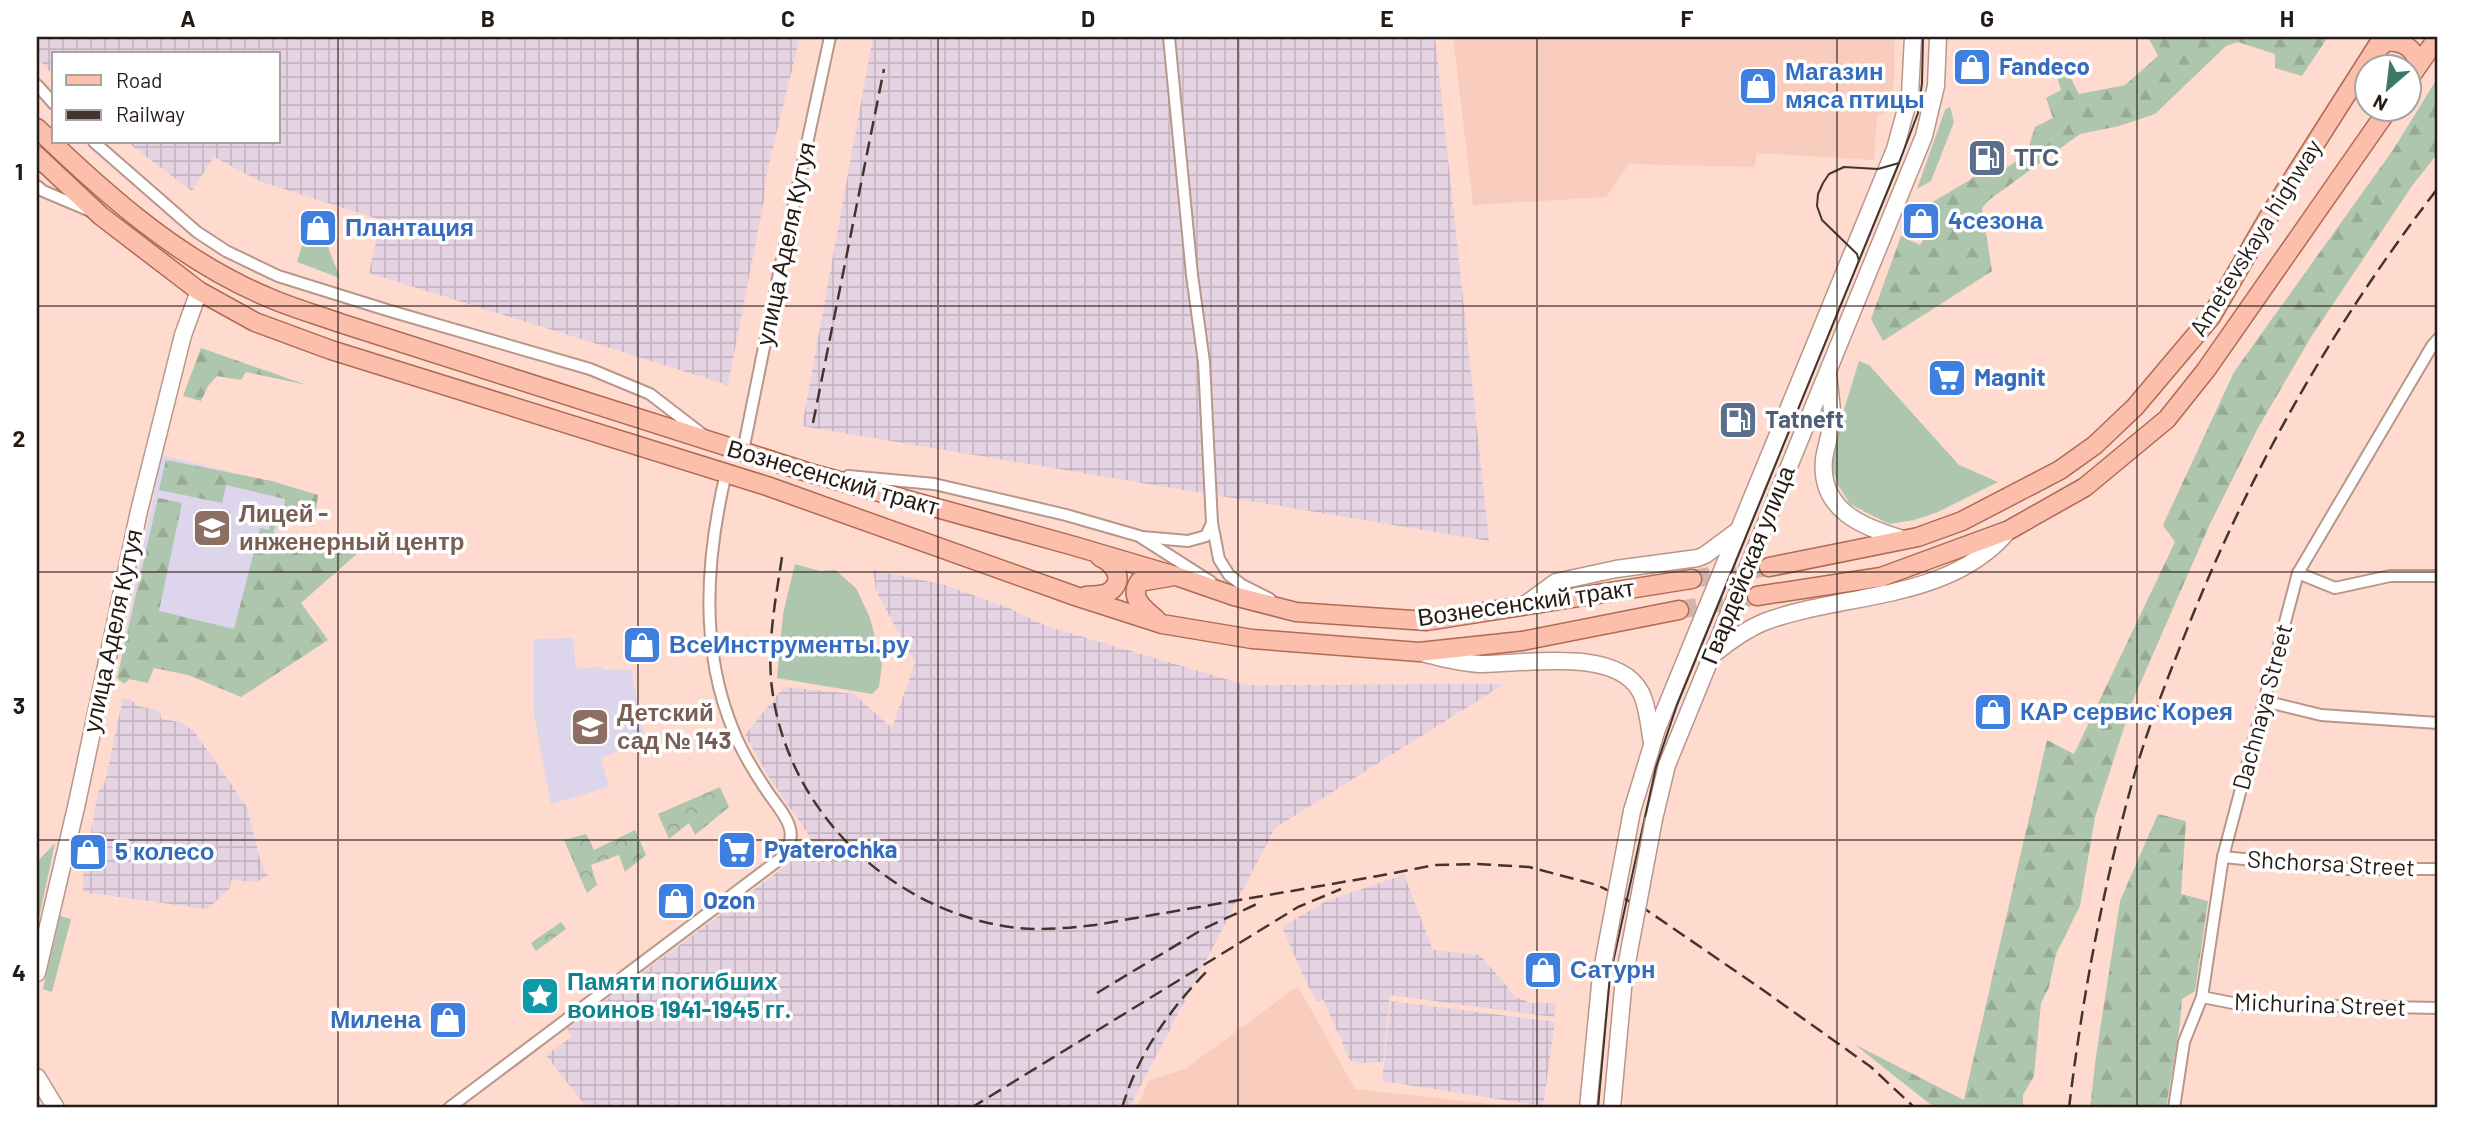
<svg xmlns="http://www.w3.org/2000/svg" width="2475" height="1145" viewBox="0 0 2475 1145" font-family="Barlow,sans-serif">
<defs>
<pattern id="industrial-grid" width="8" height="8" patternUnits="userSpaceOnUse" patternTransform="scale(1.75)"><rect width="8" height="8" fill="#e6d3e2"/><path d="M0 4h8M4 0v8" fill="none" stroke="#c5b5c1"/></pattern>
<pattern id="forest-firs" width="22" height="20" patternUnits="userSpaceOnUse" patternTransform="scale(1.75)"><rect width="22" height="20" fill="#aec6ad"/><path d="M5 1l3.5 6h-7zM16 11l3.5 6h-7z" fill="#96aa94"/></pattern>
<pattern id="park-crowns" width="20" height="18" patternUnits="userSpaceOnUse" patternTransform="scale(1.75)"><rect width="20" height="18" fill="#aec6ad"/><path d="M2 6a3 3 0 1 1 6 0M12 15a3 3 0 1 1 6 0" fill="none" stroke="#96aa94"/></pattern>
</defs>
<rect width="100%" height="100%" fill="#fedbce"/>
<g fill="#f8cdbe">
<path d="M 1453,37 L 1895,37 L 1893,110 L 1877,116 L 1874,160 L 1756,153 L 1755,167 L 1629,164 L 1606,197 L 1473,205 Z"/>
<path d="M 1298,986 L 1355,1089 L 1526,1108 L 1137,1108 L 1149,1080 L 1185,1069 Z"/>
</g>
<g fill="url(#industrial-grid)">
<path d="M 37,37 L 800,37 L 766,176 L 764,200 L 728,385 L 369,273 L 381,220 L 262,182 L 214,157 L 192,191 L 127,142 L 278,142 L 278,54 L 54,54 L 54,76 L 37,58 Z"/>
<path d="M 873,37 L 1435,37 L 1489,541 L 802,426 Z"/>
<path d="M 873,570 L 945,585 L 1009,608 L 1046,626 L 1246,685 L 1504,684 L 1275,828 L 1129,1108 L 587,1108 L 546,1055 L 572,1037 L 567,1029 L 815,844 L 770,779 L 745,735 L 784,687 L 854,694 L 892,728 L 915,663 L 876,591 Z"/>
<path d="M 123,698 L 131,700 L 137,706 L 153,709 L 160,712 L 161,719 L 179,722 L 193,730 L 247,807 L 260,860 L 268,876 L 256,882 L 231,880 L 230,888 L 207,909 L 83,892 L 83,876 L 98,792 L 105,782 Z"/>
<path d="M 1404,875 L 1433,950 L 1480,955 L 1516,997 L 1531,1003 L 1554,1003 L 1556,1006 L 1554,1017 L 1390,995 L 1383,1062 L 1360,1063 L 1350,1060 L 1323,999 L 1317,1001 L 1308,986 L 1282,927 L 1326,901 Z"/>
<path d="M 1391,1001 L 1555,1022 L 1543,1106 L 1382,1081 Z"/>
</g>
<g fill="#ddd5eb">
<path d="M 162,455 L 287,486 L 269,570 L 246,662 L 192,667 L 122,650 Z"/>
<path d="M 573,638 L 576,669 L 600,667 L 605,670 L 631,669 L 645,740 L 601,758 L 609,787 L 551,804 L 534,714 L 534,639 Z"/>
</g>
<g fill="#aec6ad">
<path d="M 1950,107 L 1954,122 L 1931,181 L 1917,189 L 1945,110 Z"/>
<path d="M 306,243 L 328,247 L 340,278 L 297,262 L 302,246 Z"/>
<path d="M 1859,361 L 1869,365 L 1959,465 L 1998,482 L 1938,512 L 1914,520 L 1889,524 L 1850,504 L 1838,485 L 1831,464 L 1842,416 Z"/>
<path d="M 795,564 L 820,571 L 835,570 L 856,588 L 870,618 L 882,664 L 879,687 L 872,694 L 777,678 L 783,614 Z"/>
<path d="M 55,843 L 37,928 L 37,862 Z"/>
<path d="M 60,916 L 71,919 L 52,992 L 43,989 Z"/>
</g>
<g fill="url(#forest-firs)">
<path d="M 2153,37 L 2328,37 L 2302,76 L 2275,68 L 2275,54 L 2238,42 L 2226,46 L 2155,114 L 2119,126 L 2080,134 L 1989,200 L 1982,208 L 1992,271 L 1883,341 L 1871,319 L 1901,236 L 1920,245 L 1936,219 L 1924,207 L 1970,180 L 1994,159 L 2003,170 L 2026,155 L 2035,127 L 2053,118 L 2046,98 L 2061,90 L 2057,77 L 2067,71 L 2079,94 L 2125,85 L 2158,56 L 2149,39 Z"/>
<path d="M 2438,77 L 2438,153 L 2412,186 L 2311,337 L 2258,428 L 2209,526 L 2133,700 L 2095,817 L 2080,906 L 2056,954 L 2049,987 L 2041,1003 L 2034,1076 L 2023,1095 L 2023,1108 L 1935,1108 L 1854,1044 L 1964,1100 L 2047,740 L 2074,754 L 2175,542 L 2163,525 L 2234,372 L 2393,150 Z"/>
<path d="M 201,348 L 307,385 L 246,372 L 241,380 L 217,376 L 208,386 L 201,401 L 183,396 Z"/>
<path d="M 166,460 L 272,481 L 318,495 L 314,526 L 277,521 L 272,536 L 317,544 L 326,535 L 369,543 L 301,603 L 328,640 L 241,697 L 188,675 L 154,668 L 148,683 L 129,679 L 124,684 L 117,678 L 158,498 L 182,503 L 159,611 L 234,629 L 260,528 L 269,530 L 272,517 L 282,518 L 285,499 L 226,485 L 222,503 L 159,490 Z"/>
<path d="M 2158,814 L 2186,821 L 2181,894 L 2208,901 L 2195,991 L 2182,999 L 2180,1024 L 2166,1108 L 2090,1108 L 2096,1056 L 2120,901 Z"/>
</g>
<g fill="url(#park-crowns)">
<path d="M 720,787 L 729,807 L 695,835 L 689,823 L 669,839 L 658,814 Z"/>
<path d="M 635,830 L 646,855 L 625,872 L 619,855 L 591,865 L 597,885 L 587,893 L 564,840 L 586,834 L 594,850 Z"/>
<path d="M 561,922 L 566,929 L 536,951 L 531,943 Z"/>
</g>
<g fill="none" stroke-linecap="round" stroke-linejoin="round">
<g stroke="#d3b4a9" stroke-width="18" stroke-dasharray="18 9" stroke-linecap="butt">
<path d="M 1692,579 L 1769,567"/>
<path d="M 1679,610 L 1757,596"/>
</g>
<g stroke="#b8978b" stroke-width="14">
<g id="street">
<path d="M 1169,37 L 1192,275 L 1204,362 L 1212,523 L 1219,559 L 1229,575 L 1242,585 L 1270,599"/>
<path d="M 37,85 L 54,104"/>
<path d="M 94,142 L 197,232 L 226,251 L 278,276 L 390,311 L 590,369 L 650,394 L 702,434"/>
<path d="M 37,186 L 43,191 L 88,210"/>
<path d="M 743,451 L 778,278 L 830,37"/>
<path d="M 848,476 L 934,484 L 1066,515 L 1139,536 L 1211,582"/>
<path d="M 1142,537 L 1188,541 L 1206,536 L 1212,523"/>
<path d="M 2298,573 L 2335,588 L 2390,576 L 2438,576"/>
<path d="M 2264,701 L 2321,715 L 2438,723"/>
<path d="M 2223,857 L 2349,869 L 2438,869"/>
<path d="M 2202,997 L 2238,1004 L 2438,1008"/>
<path d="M 449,1108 L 780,859 C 787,850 793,841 790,829 C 787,815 773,801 765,788 C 753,770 742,752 734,732 C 699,649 706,558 726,473"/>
<path d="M 2174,1108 L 2184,1042 L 2202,997 L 2223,857 L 2298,573 L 2432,346 L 2438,339"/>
</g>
</g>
<g stroke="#b8978b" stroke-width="19">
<g id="secondary">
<path d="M 1828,373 C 1829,387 1832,402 1832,416 C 1832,431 1826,445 1824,459 C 1819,510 1862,527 1903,539"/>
<path d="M 1523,606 L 1556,582 L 1616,569 L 1698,558 L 1705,555 L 1736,532"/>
<path d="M 1715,653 C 1730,641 1745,630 1764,622 C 1844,592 1950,602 2009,530"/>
<path d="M 1425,654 C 1444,658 1463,664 1483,664 C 1524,664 1615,647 1640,691 C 1648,705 1649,727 1652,743"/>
<path d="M 1632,811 L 1657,729 L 1895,149 L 1910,95 L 1913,37"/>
<path d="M 1654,819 L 1667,765 L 1924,136 L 1936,86 L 1938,37"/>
<path d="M 37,973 L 77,803 L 139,511 L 183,335 L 199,291"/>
<path d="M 37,1077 L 56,1108"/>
<path d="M 1588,1108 L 1601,975"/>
<path d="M 1612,1108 L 1624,978"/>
</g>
</g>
<g stroke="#af6a52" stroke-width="21">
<g id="primary">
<path d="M 2375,51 L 2386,42 C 2402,40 2414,48 2419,64"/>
<path d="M 2408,80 L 2438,37"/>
<path d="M 37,128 C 104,193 178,259 265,296 C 289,307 315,314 340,323 L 807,472 L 1074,546 L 1179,577 L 1234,596 L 1296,612 L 1427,621 L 1692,579"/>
<path d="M 37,156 L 101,216 L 199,291 L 255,322 L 331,350 L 767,486 L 1078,597 L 1162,624 L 1252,639 L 1419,652 L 1522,641 L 1679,610"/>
<path d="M 1769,567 L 1918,537 L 1962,521 L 2060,470 L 2095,445 L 2135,407 L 2211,317 L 2271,213 L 2383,37"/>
<path d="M 1086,596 C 1093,595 1103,596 1109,592 C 1126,581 1115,564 1100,557"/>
<path d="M 1757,596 L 1881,577 L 2009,530 L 2085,487 L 2167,419 L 2206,370 L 2389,108"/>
<path d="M 1156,619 C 1144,609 1129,598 1139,582 L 1169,577"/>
</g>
</g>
<use href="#street" stroke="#fff" stroke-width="10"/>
<use href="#secondary" stroke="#fff" stroke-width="16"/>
<use href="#primary" stroke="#fbbfab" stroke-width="18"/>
<g stroke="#43342e" stroke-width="2">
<path d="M 1859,261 L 1857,254 L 1822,220 L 1817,206 L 1818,194 L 1823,183 L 1829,174 L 1844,167 L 1878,169 L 1899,163"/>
<path d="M 1598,1108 L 1610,976 L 1656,767 L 1677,705 L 1899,163 L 1918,113 L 1922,83 L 1923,37"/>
</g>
<g stroke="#43342e" stroke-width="2.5" stroke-dasharray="14 7" stroke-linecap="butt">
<path d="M 813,423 L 884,69"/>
<path d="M 782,557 C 776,597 768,638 771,679 C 782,805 886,909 1010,927 C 1038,931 1067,928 1095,925 L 1378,876 L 1435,865 L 1477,864 L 1529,867 L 1597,885 L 1645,909 L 1763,990 L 1871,1067 L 1915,1108"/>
<path d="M 1097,993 L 1203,929 L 1259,903"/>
<path d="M 971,1108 L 1298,907 L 1341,889"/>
<path d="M 1122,1108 C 1138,1054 1169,1010 1208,970"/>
<path d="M 2069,1108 C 2082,1000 2102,892 2131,787 C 2144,738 2163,690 2182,642 C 2246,478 2330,328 2438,188"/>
</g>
<g stroke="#b8978b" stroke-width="19" stroke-linecap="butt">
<g id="secondary-bridge">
<path d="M 1601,975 L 1632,811"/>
<path d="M 1624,978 L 1654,819"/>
</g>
</g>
<use href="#secondary-bridge" stroke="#fff" stroke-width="16"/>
</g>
<path fill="none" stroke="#261a15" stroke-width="2" stroke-opacity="0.55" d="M 338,37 L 338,1108M 638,37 L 638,1108M 938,37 L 938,1108M 1238,37 L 1238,1108M 1537,37 L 1537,1108M 1837,37 L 1837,1108M 2137,37 L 2137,1108M 37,306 L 2438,306M 37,572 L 2438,572M 37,840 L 2438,840"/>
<defs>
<g id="shop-square" transform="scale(2.0125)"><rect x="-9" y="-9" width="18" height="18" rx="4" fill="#3f7fe0" stroke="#fff"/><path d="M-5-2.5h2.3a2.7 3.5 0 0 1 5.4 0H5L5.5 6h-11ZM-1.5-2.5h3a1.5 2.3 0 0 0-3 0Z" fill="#fff"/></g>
<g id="fuel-square" transform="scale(2.0125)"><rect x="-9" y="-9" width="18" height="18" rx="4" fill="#5c6f8a" stroke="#fff"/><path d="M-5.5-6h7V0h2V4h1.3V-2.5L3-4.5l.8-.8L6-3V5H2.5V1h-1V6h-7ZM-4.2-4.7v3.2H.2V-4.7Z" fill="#fff"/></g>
<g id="supermarket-square" transform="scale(2.0125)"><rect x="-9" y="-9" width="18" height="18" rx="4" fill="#3f7fe0" stroke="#fff"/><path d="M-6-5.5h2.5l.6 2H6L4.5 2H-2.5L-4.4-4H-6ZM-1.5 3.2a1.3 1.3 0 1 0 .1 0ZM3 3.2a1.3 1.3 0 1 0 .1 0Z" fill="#fff"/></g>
<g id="school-square" transform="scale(2.0125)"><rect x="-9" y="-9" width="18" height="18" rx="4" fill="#8d6e63" stroke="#fff"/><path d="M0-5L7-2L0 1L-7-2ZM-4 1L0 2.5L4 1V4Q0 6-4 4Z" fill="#fff"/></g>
<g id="sight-square" transform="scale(2.0125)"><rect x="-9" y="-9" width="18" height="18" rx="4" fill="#0f9aa8" stroke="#fff"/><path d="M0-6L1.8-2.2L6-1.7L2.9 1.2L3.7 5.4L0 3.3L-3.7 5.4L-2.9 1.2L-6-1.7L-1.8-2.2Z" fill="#fff"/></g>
</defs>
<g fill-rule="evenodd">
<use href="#shop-square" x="1972" y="67"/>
<use href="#shop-square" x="1758" y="86"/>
<use href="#fuel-square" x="1987" y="158"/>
<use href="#shop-square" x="1921" y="221"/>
<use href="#shop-square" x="318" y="228"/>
<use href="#supermarket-square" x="1947" y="378"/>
<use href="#fuel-square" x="1738" y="420"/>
<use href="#school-square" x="212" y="528"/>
<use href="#shop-square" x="642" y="645"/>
<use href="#shop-square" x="1993" y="712"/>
<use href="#school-square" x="590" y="727"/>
<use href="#supermarket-square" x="737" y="850"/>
<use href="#shop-square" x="88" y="852"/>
<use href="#shop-square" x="676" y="901"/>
<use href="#shop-square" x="1543" y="970"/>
<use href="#sight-square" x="540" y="996"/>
<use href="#shop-square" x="448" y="1020"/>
</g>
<g text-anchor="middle" stroke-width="7" stroke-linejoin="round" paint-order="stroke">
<g font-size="24" font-weight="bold" fill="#366cbe" stroke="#fff" text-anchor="start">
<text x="1999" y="75">Fandeco</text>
<text x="1785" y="80">Магазин<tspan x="1785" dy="28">мяса птицы</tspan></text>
<text x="1948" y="229">4сезона</text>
<text x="345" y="236">Плантация</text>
<text x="1974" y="386">Magnit</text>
<text x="669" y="653">ВсеИнструменты.ру</text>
<text x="2020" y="720">КАР сервис Корея</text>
<text x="764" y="858">Pyaterochka</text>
<text x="115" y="860">5 колесо</text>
<text x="703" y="909">Ozon</text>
<text x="1570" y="978">Сатурн</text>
<text x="421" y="1028" text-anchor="end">Милена</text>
</g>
<g font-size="24" font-weight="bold" fill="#4e5e75" stroke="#fff" text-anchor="start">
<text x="2014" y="166">ТГС</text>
<text x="1765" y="428">Tatneft</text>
</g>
<g font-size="24" fill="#261a15" stroke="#fff">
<text transform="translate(2256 238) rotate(-58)" y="8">Ametevskaya highway</text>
<text transform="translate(786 244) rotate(-78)" y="8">улица Аделя Кутуя</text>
<text transform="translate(833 478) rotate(16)" y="8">Вознесенский тракт</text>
<text transform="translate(1748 565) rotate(-68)" y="8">Гвардейская улица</text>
<text transform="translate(1526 603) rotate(-8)" y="8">Вознесенский тракт</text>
<text transform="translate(113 631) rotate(-78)" y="8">улица Аделя Кутуя</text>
<text transform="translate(2263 707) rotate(-75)" y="8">Dachnaya Street</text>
<text transform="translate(2331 864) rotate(3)" y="8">Shchorsa Street</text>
<text transform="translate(2320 1005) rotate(2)" y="8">Michurina Street</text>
</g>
<g font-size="24" font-weight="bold" fill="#785e54" stroke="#fff" text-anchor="start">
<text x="239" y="522">Лицей -<tspan x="239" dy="28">инженерный центр</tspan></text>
<text x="617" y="721">Детский<tspan x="617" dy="28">сад № 143</tspan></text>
</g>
<g font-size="24" font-weight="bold" fill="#0d838f" stroke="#fff" text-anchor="start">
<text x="567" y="990">Памяти погибших<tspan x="567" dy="28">воинов 1941-1945 гг.</tspan></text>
</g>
</g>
<rect width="2475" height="1145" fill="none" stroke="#ffffff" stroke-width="77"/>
<rect x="52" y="52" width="228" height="91" fill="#ffffff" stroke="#a8a3a1" stroke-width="2"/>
<rect x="66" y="75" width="35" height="10" fill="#fbbfab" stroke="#a8a3a1" stroke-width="2"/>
<text x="116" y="88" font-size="21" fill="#261a15">Road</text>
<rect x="66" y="110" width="35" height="10" fill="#43342e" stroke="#a8a3a1" stroke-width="2"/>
<text x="116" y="122" font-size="21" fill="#261a15">Railway</text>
<g transform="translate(2388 88) rotate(208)"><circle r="33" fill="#ffffff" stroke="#a8a3a1" stroke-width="2"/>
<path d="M0-5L12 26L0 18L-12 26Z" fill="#397968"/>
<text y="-10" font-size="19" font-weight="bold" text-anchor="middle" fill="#261a15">N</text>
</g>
<rect x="38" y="38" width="2398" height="1068" fill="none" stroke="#261a15" stroke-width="2.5"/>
<g font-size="23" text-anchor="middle" font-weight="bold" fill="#261a15">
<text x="188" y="27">A</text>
<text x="488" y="27">B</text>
<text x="788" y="27">C</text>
<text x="1088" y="27">D</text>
<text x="1387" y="27">E</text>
<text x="1687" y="27">F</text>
<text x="1987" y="27">G</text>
<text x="2287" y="27">H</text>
<text x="19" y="180">1</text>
<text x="19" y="447">2</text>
<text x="19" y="714">3</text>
<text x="19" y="981">4</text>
</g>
</svg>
